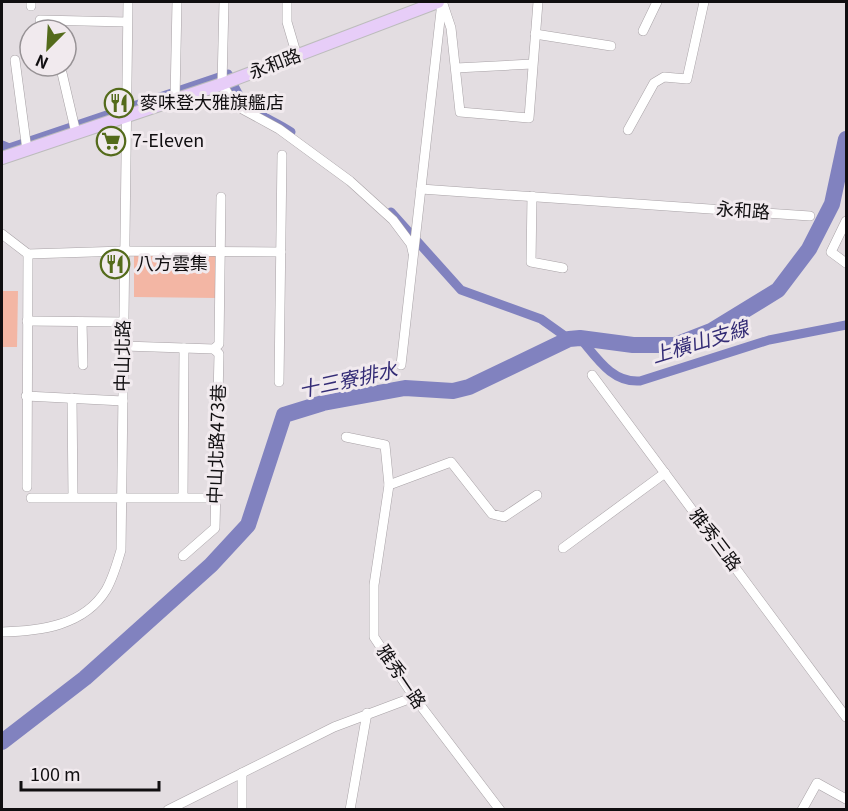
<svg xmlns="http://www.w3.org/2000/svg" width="848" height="811" viewBox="0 0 848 811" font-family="Georgia,'Noto Sans TC',serif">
<rect width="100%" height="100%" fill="#e3dde1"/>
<g fill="#f3b6a4">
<path d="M 134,255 L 216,256 L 216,298 L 134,297 Z"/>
<path d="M 2,291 L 18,291 L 17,347 L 2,347 Z"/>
</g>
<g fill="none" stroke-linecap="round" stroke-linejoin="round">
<g stroke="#8182bf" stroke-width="9">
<path d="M 2,145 L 9,148 L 228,74 C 233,83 237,93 242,100 C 254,115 276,121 291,132"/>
<path d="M 391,212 L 461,290 L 541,319 L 569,339"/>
<path d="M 580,338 C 597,358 612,383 640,381 L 769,340 L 846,325"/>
</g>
<path stroke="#8182bf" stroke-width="16" d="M 2,742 L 85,678 L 211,565 L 248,525 L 284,415 L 323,403 L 405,388 L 453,391 L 469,387 L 569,339 L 580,338 L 633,345 L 675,345 L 711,331 L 778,290 L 809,249 L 832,204 L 846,139"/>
<g stroke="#a8a2a6" stroke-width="10">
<g id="minor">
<path d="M 224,2 L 222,84 L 235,105 L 279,129 L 350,181 L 393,220 L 411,244 L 413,253"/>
<path d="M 287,2 L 287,22 L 297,56"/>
<path d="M 443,4 L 451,28 L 460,112 L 529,118 L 538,2"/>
<path d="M 31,6 L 31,2"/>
<path d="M 40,20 L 127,22"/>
<path d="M 643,31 L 657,2"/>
<path d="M 535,34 L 611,46"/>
<path d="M 15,60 L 27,150"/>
<path d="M 456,68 L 532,64"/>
<path d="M 62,73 L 76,133"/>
<path d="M 175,99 L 177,2"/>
<path d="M 628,130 L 654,83 L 664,77 L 687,79 L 704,2"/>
<path d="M 421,189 L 810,216"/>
<path d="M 532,196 L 531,262 L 563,268"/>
<path d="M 846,221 L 831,252 L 846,263"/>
<path d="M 2,234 L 28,254"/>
<path d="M 28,254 L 124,251 L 281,252"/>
<path d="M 27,321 L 124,322"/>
<path d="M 82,322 L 83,365"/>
<path d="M 124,346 L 214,349"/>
<path d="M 214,349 L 219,344 L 221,197"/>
<path d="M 401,365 L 442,2"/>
<path d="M 592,375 L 846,717"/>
<path d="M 279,382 L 282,155"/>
<path d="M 26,396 L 123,401"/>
<path d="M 72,398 L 73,497"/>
<path d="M 346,437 L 385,445 L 389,485 L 374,585 L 374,637 L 414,697 L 500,810"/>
<path d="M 389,485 L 451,462 L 492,514 L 504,517 L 537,495"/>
<path d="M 27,487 L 28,254"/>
<path d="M 183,497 L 184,348"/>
<path d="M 31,498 L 215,498"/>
<path d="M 563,548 L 665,473"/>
<path d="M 183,556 L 215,528 L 219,354 L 214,349"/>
<path d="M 2,632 C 40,631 84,626 106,590 C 113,578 117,564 121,550 L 128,2"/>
<path d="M 168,810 L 334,727 L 414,697"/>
<path d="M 242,810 L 242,773"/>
<path d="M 350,810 L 367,713"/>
<path d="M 802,810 L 817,783 L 846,799"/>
</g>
</g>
<g stroke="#bcbcbc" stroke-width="14">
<path id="major" d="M 2,158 L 222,84 L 438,2"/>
</g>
<use href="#minor" stroke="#fff" stroke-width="9"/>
<use href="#major" stroke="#e7cdf8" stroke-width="12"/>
</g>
<defs>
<g id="restaurant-ring" transform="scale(1.5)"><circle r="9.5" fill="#f1eaee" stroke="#546b1b" stroke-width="1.5"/><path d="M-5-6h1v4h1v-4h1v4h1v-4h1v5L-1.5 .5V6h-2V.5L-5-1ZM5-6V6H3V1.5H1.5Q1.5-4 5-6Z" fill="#546b1b"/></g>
<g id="supermarket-ring" transform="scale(1.5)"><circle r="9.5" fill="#f1eaee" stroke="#546b1b" stroke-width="1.5"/><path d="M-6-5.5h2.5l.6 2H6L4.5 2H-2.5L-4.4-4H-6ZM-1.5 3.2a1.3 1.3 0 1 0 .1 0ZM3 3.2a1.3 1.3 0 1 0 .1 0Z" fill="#546b1b"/></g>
</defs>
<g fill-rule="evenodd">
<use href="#restaurant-ring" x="119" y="103"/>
<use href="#supermarket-ring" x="111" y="141"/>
<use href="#restaurant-ring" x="115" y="264"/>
</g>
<g text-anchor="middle" stroke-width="6" stroke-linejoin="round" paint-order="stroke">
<g font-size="18" fill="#100e10" stroke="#f1eaee">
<text transform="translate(275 64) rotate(-21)" y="6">永和路</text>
<text transform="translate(743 211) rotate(4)" y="6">永和路</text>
<text transform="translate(123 356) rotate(-89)" y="6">中山北路</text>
<text transform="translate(217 444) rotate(-88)" y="6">中山北路473巷</text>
<text transform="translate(715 540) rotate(53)" y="6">雅秀三路</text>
<text transform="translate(401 677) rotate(56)" y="6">雅秀一路</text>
</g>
<g font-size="18" fill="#100e10" stroke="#f1eaee" text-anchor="start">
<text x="140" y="109">麥味登大雅旗艦店</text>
<text x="132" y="147">7-Eleven</text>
<text x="136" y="270">八方雲集</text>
</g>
<g font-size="20" font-style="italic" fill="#342c76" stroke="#f1eaee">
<text transform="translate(700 342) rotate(-17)" y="7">上橫山支線</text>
<text transform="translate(348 380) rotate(-12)" y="7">十三寮排水</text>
</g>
</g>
<rect width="848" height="811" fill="none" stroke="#100e10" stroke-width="6"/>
<g transform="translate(48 48) rotate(204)"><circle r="28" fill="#f1eaee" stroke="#979295" stroke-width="1.5"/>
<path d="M0-4.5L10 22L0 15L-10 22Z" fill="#546b1b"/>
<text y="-9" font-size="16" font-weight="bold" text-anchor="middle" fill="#100e10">N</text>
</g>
<path d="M21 781v9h138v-9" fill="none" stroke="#100e10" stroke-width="3"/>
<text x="30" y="781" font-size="18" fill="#100e10" stroke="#f1eaee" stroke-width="4.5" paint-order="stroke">100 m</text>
</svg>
